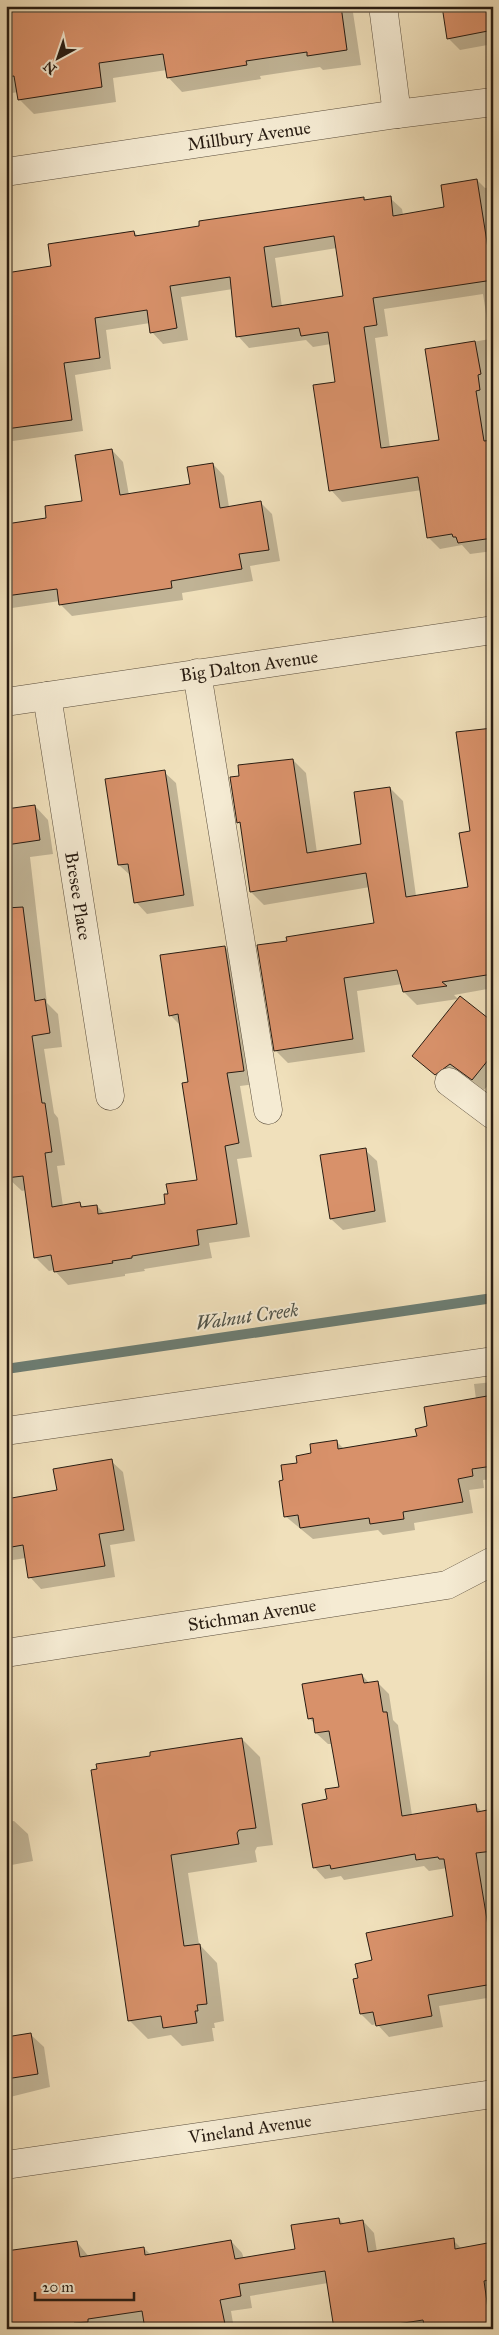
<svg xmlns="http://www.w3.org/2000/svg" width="499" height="2335" viewBox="0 0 499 2335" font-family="'IM FELL Great Primer',serif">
<rect width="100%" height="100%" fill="#f0e0bb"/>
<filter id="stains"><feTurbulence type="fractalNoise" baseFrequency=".004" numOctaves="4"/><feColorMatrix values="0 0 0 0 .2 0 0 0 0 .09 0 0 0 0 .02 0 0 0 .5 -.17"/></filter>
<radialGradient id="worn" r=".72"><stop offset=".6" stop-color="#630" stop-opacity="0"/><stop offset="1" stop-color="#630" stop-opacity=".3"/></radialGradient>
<g fill="#0003" fill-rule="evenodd">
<path d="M 6,6 L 352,6 L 361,65 L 323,70 L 320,67 L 260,76 L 261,79 L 182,92 L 168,77 L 167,70 L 113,78 L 116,102 L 34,114 L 19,99 L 18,92 L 6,94 Z"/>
<path d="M 493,6 L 493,44 L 460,50 L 448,38 Z"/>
<path d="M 477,180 L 485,188 L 493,187 L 493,387 L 489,387 L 493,410 L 493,551 L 470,554 L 462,545 L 440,549 L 428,537 L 422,490 L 342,502 L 331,490 L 337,383 L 331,344 L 313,347 L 306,340 L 249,348 L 238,336 L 233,289 L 181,297 L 188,340 L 163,344 L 152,332 L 150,323 L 106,330 L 111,369 L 75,375 L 83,431 L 6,442 L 6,398 L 52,267 L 134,232 L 138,236 L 364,198 L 366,201 L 390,198 L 402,209 L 403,215 L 445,208 ZM 337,248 L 344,297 L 282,307 L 275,258 ZM 483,294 L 490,339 L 426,350 L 441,441 L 390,448 L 375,338 L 388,336 L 384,309 Z"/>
<path d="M 112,450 L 123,462 L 129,495 L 191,485 L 213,464 L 224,476 L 229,507 L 261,503 L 272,514 L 280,561 L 250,566 L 253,581 L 182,593 L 183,600 L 72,616 L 61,605 L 60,601 L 12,608 L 12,611 L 6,612 L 6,525 L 48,519 L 84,502 Z"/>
<path d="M 493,729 L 493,988 L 454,995 L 458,999 L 417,1005 L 404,992 L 402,984 L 357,991 L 365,1052 L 288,1063 L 275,1050 L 375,924 L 370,887 L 264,905 L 251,892 L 242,826 L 238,822 L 241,777 L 293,760 L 306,773 L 317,853 L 363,845 L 390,788 L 403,801 L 416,896 L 469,888 L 471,832 Z"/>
<path d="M 164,772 L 176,783 L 194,906 L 147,914 L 136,902 L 131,876 L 119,865 Z"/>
<path d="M 35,806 L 48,820 L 53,854 L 30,857 L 47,1003 L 58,1014 L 62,1047 L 44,1049 L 54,1113 L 58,1118 L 65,1165 L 57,1166 L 63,1206 L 80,1204 L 84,1208 L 97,1206 L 105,1214 L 167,1205 L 198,1181 L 181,1026 L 170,1015 L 225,947 L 239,960 L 257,1084 L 240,1086 L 252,1157 L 237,1159 L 250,1237 L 209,1243 L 212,1258 L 144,1269 L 145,1271 L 125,1274 L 125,1276 L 68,1285 L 54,1270 L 49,1271 L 35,1257 L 26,1190 L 22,1191 L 8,1178 L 6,1165 L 6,810 Z"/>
<path d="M 493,1024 L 493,1080 L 484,1090 L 463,1075 L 448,1086 L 414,1056 Z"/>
<path d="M 365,1150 L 377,1161 L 386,1222 L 343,1230 L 331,1219 Z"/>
<path d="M 493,1382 L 493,1479 L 483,1480 L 484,1488 L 469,1490 L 473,1513 L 414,1523 L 415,1530 L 383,1535 L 378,1530 L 313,1539 L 285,1516 L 284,1481 L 298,1464 L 312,1454 L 336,1441 L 344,1449 L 418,1437 L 429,1427 L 476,1399 L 474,1384 Z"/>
<path d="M 111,1461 L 123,1472 L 135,1541 L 110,1545 L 115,1577 L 41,1589 L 30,1577 L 26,1558 L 6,1561 L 6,1500 L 59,1492 Z"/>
<path d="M 362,1675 L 370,1684 L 377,1682 L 389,1694 L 393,1720 L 398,1725 L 412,1815 L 475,1805 L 482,1812 L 493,1810 L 493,1864 L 487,1865 L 493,1899 L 493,1997 L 439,2006 L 443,2027 L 389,2037 L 377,2024 L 372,2025 L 361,2014 L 359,1978 L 373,1961 L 454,1917 L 447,1868 L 429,1871 L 424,1866 L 344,1880 L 341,1876 L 325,1879 L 314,1867 L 328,1801 L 340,1788 L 333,1744 L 328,1744 L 316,1733 L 315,1724 L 309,1718 Z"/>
<path d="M 242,1739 L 260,1757 L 273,1845 L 257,1847 L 255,1851 L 257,1862 L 188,1873 L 199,1944 L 217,1963 L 224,2021 L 214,2023 L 215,2028 L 212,2028 L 214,2041 L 182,2046 L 171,2035 L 148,2039 L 130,2021 L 92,1771 Z"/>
<path d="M 6,1816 L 7,1822 L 14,1821 L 28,1834 L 33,1861 L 6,1866 Z"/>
<path d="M 6,1931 L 12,1963 L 6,1964 Z"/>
<path d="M 30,2034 L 44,2047 L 50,2087 L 6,2098 L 6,2038 Z"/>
<path d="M 339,2219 L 344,2224 L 363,2221 L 374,2233 L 377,2252 L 453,2240 L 462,2249 L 493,2243 L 493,2329 L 336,2329 L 328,2283 L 250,2296 L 252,2308 L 231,2311 L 234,2329 L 6,2329 L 77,2242 L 89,2257 L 144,2248 L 151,2255 L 231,2241 L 242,2253 L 244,2259 L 296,2250 Z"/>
</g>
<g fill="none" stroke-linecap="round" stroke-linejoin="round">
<path stroke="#6c7d73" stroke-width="10" d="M 6,1369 L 493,1298"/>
</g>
<g fill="#d8916a" stroke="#281c12" fill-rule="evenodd">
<path d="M 6,6 L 341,6 L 347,50 L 307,56 L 307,52 L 246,61 L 247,65 L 167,78 L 163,54 L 99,63 L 102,87 L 18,100 L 14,76 L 6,77 Z"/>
<path d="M 442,6 L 493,6 L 493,30 L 447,39 Z"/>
<path d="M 477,179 L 493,280 L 373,298 L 377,325 L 364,327 L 381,448 L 439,440 L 425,349 L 475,341 L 481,374 L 478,375 L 480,390 L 476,391 L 484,441 L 493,440 L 493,538 L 458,543 L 456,537 L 453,537 L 452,534 L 427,538 L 418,477 L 329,491 L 313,385 L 335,382 L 328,332 L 301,336 L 299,328 L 236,337 L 230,277 L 170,286 L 177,328 L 150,333 L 147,310 L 95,318 L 100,358 L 64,363 L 72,420 L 6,429 L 6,273 L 51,266 L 48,244 L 134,231 L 135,236 L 199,226 L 199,221 L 364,197 L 364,200 L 391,196 L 393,216 L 444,207 L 441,185 ZM 334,236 L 343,296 L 272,307 L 264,247 Z"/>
<path d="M 112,449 L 120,495 L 190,484 L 187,467 L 213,463 L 220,508 L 261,501 L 269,550 L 239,554 L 242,569 L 171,581 L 172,588 L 59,605 L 57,589 L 6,596 L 6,524 L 46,518 L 45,506 L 82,501 L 75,455 Z"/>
<path d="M 493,728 L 493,974 L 442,982 L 447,986 L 403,992 L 397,970 L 344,978 L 353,1039 L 274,1051 L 257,945 L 287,941 L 286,937 L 374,923 L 366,873 L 250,892 L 240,822 L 237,823 L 230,777 L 239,776 L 238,765 L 293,759 L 307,853 L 361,844 L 354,792 L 390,787 L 406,897 L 468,887 L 459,833 L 470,831 L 456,732 Z"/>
<path d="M 165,770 L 184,895 L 134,903 L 128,864 L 118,865 L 105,779 Z"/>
<path d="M 35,805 L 40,840 L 6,845 L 6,809 Z"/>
<path d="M 23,907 L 35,1001 L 45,999 L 50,1033 L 32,1036 L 42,1103 L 45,1103 L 52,1152 L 45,1153 L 52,1207 L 80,1202 L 81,1207 L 97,1205 L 98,1214 L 165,1204 L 164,1194 L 168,1194 L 166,1184 L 197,1180 L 182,1083 L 188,1082 L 178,1014 L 169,1016 L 160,955 L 225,946 L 244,1071 L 227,1073 L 239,1143 L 225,1146 L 237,1224 L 197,1230 L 199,1245 L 132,1256 L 132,1258 L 112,1261 L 113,1263 L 54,1272 L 51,1255 L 34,1258 L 23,1176 L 6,1178 L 6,908 Z"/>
<path d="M 460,996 L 493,1022 L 493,1054 L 472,1080 L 450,1064 L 435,1075 L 412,1056 Z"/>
<path d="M 366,1148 L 375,1211 L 330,1219 L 320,1155 Z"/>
<path d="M 493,1395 L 493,1466 L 472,1469 L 473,1476 L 458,1479 L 463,1502 L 403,1512 L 404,1519 L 370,1524 L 369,1518 L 300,1528 L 298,1515 L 284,1517 L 279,1481 L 283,1480 L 281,1465 L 297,1463 L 296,1456 L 311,1453 L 310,1444 L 337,1440 L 338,1449 L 417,1436 L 415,1429 L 427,1426 L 424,1407 Z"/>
<path d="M 112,1459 L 124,1530 L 99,1534 L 105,1566 L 28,1578 L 23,1545 L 6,1548 L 6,1499 L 57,1490 L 53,1469 Z"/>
<path d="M 362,1674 L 364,1683 L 378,1681 L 383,1712 L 387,1712 L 402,1816 L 476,1804 L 477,1812 L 493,1809 L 493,1851 L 476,1853 L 490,1938 L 493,1937 L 493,1984 L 428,1995 L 432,2016 L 376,2026 L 373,2012 L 360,2014 L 353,1979 L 358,1978 L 355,1964 L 372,1960 L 366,1933 L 453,1916 L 444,1859 L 439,1859 L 438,1857 L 416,1860 L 415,1854 L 331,1869 L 330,1865 L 313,1868 L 302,1804 L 327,1799 L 325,1789 L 339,1787 L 329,1731 L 315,1733 L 313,1718 L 308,1719 L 302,1684 Z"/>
<path d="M 242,1738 L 256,1828 L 239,1830 L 237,1833 L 239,1844 L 171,1855 L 184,1946 L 200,1944 L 207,2004 L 197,2005 L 198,2011 L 195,2011 L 197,2023 L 163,2028 L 161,2016 L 128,2021 L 91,1770 L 97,1769 L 96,1764 L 150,1756 L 150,1752 Z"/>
<path d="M 31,2033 L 38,2074 L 6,2079 L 6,2037 Z"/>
<path d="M 339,2218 L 340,2224 L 363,2220 L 368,2252 L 454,2238 L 455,2249 L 493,2242 L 493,2279 L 484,2281 L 490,2323 L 483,2324 L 484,2329 L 425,2329 L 423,2320 L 365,2329 L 334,2329 L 325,2271 L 239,2284 L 241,2296 L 220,2300 L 226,2329 L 145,2329 L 142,2311 L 88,2319 L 88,2322 L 74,2323 L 75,2329 L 6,2329 L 6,2251 L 77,2241 L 80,2257 L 144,2247 L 145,2255 L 231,2240 L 235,2259 L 295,2249 L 291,2225 Z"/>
</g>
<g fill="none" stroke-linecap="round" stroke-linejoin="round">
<g stroke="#5a4d3c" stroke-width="29">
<g id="minor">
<path d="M 383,6 L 397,114"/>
<path d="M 6,172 L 397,114 L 493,102"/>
<path d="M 197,673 L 268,1110"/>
<path d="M 47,696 L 110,1096"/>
<path d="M 6,702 L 493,630"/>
<path d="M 449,1082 L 493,1115"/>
<path d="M 6,1431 L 493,1361"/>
<path d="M 6,1653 L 447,1585 L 493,1561"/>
<path d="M 6,2165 L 493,2094"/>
</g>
</g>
<use href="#minor" stroke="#f5ebd3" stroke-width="28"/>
</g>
<g text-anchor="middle" stroke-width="4" stroke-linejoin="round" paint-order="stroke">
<g font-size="18" fill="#281c12" stroke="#f5ebd3">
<text transform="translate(249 136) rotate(-8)" y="6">Millbury Avenue</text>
<text transform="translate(249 666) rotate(-8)" y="6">Big Dalton Avenue</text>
<text transform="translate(78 896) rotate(81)" y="6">Bresee Place</text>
<text transform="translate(252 1615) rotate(-9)" y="6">Stichman Avenue</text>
<text transform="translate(250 2129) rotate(-8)" y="6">Vineland Avenue</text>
</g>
<g font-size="19" font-style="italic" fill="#50544a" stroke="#f5ebd3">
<text transform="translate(247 1316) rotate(-8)" y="7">Walnut Creek</text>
</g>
</g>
<rect width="499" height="2335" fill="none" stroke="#f0e0bb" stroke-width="25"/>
<rect x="8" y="8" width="484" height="2320" fill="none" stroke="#281c12" stroke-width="2.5"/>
<rect x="12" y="12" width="474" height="2310" fill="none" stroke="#281c12"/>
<g transform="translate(58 58) rotate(220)" stroke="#f5ebd3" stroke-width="4" paint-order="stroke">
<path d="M0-4L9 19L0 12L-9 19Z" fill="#281c12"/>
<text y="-8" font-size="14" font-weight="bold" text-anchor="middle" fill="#281c12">N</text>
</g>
<path d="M35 2292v8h99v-8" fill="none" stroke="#281c12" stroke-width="2.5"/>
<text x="42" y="2292" font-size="15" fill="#281c12" stroke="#f5ebd3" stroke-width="4" paint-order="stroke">20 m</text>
<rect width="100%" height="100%" filter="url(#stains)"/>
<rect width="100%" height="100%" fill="url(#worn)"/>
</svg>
